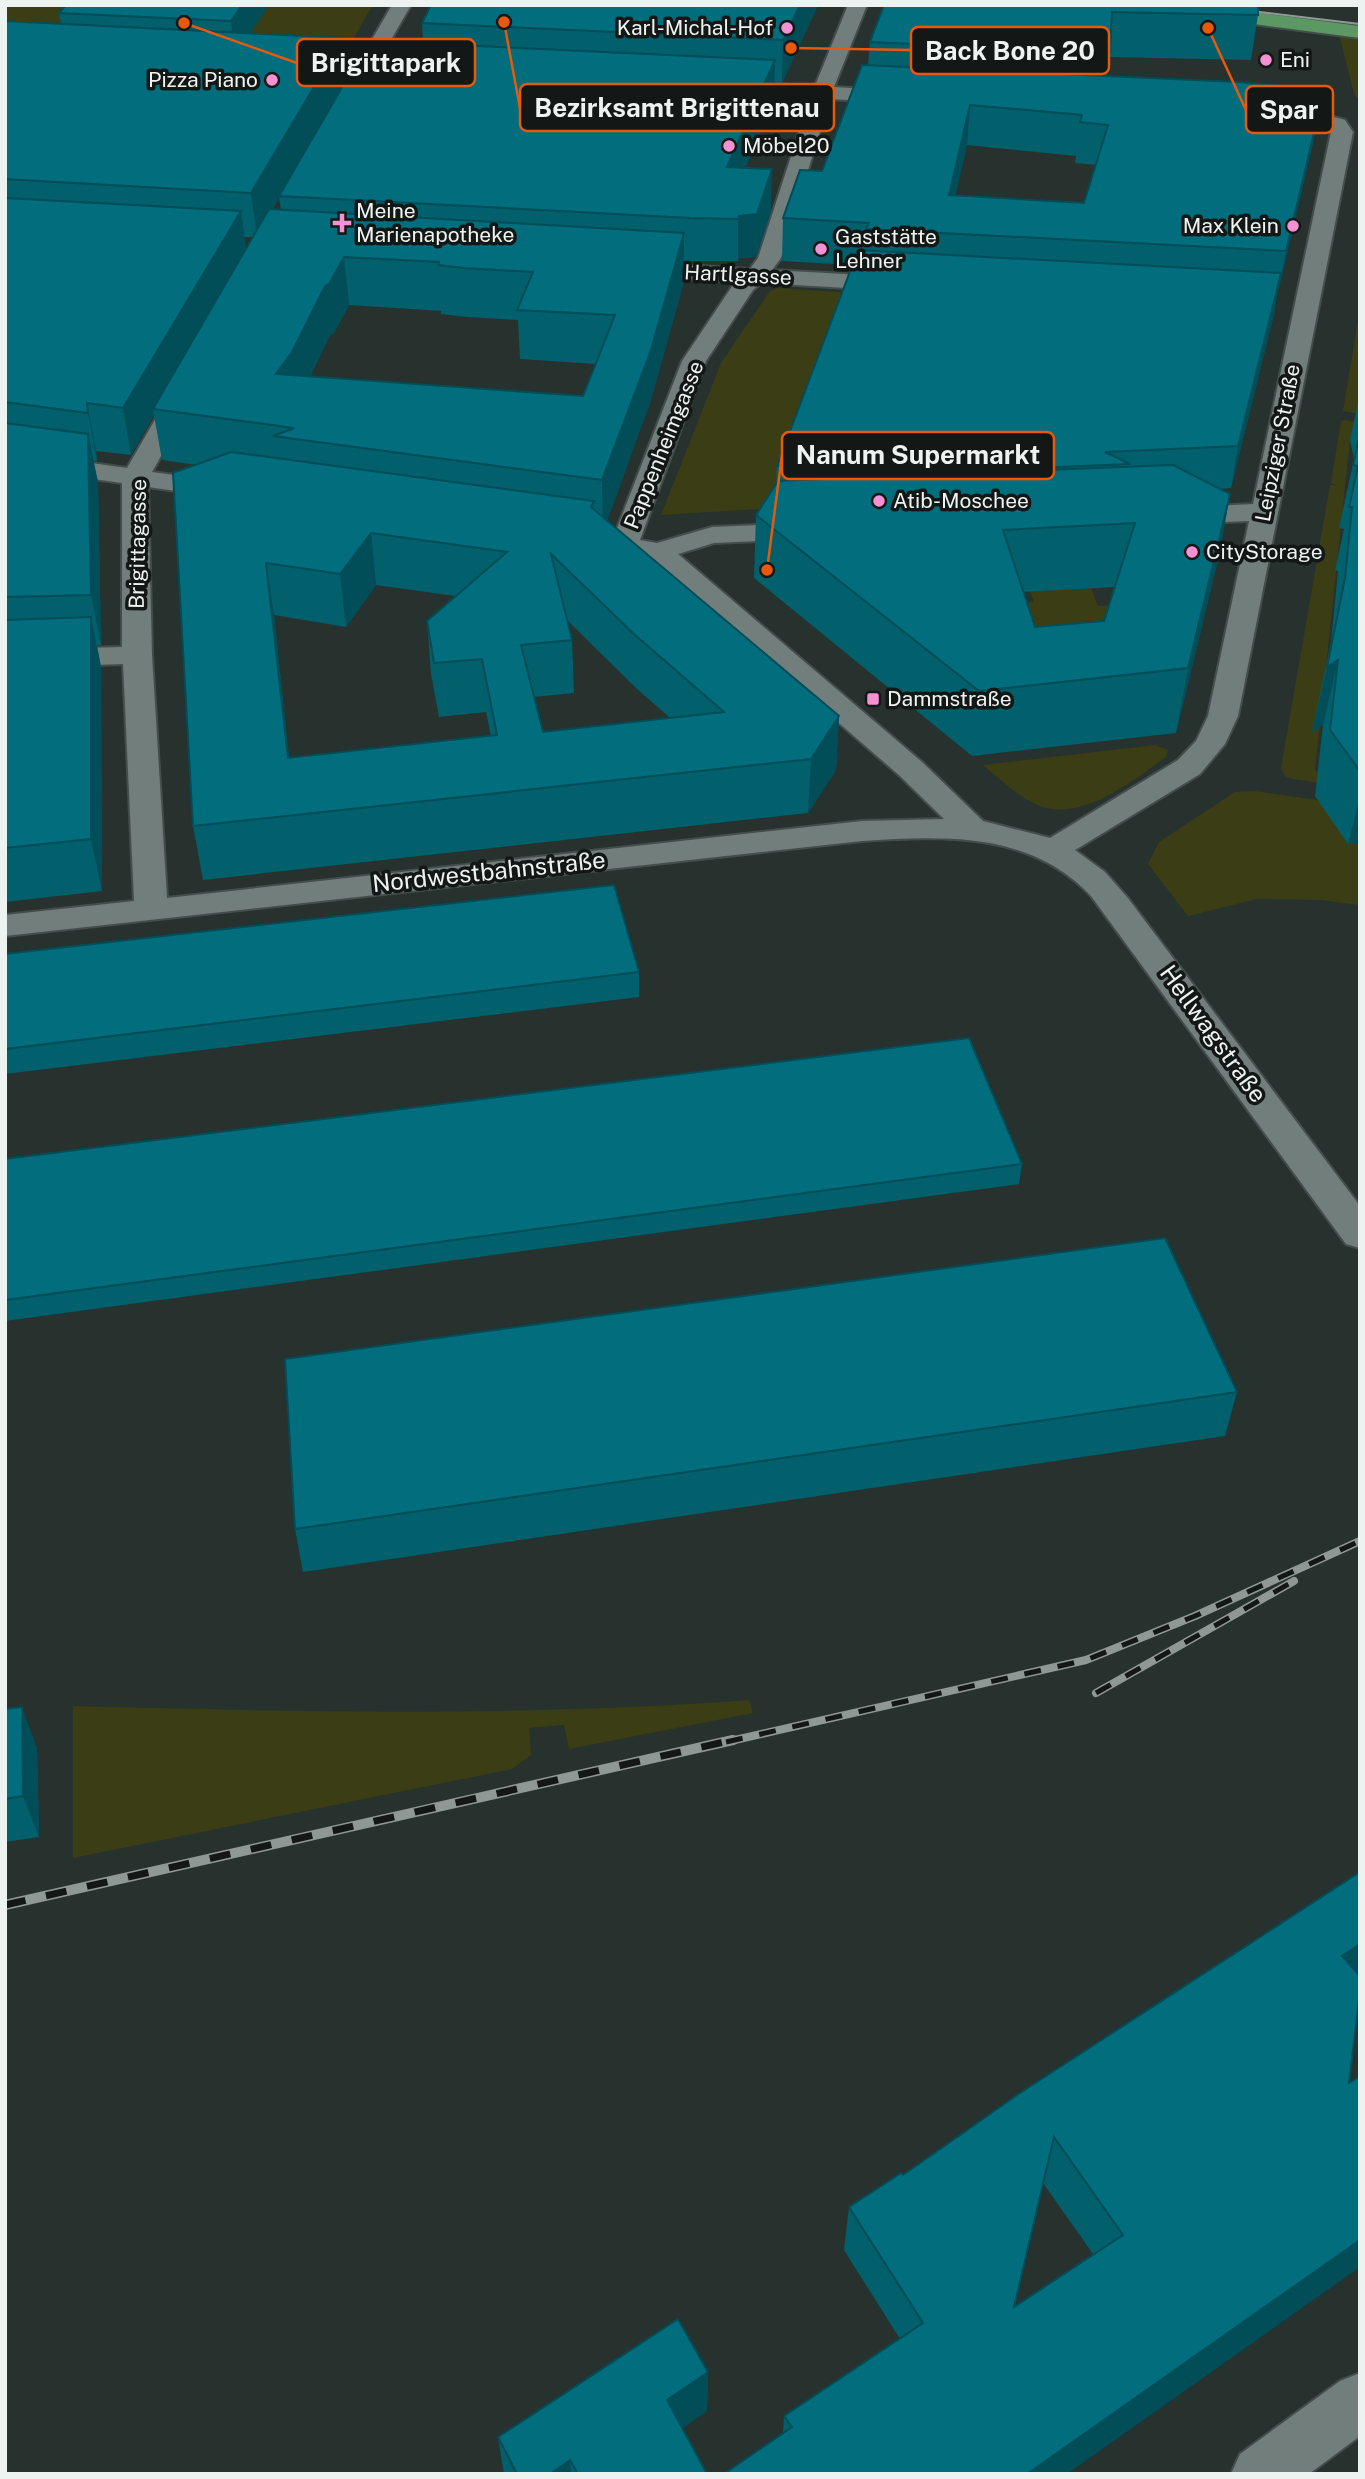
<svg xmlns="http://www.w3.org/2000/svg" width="1365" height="2479" viewBox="0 0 1365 2479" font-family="'Public Sans',sans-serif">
<rect width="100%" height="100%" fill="#27312e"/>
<g fill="#3b3e14">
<path d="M 5,5 L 373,5 L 343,56 L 5,40 Z"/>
<path d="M 1339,34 L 1360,37 L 1360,101 L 1354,94 Z"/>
<path d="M 778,288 L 855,293 L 776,508 L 661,515 L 721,363 L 770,291 Z"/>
<path d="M 1360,308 L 1360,414 L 1343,411 Z"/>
<path d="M 1346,420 L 1360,423 L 1350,440 L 1315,770 L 1360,789 L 1293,779 L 1285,776 L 1281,768 L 1330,485 L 1337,485 L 1331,483 L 1341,421 Z"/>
<path d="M 1091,588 L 1098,606 L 1136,605 L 1105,654 L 1006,624 L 999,603 L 1034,602 L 1030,591 Z"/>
<path d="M 1155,745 L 1168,750 L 1166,757 C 1132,781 1079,825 1035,804 C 1016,795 999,778 983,765 Z"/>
<path d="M 1254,791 L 1360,806 L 1360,905 L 1321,900 L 1257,899 L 1188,916 L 1148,864 L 1159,842 L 1235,792 Z"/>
<path d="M 749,1700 L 753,1713 L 569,1749 L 564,1725 L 529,1728 L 531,1755 L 512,1769 L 73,1858 L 73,1706 C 299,1712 523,1717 749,1700 Z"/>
</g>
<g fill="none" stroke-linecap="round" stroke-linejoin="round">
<g stroke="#444d4b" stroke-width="4">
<g id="minor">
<path d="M 392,5 L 411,5 L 362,90 L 348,90 L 345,86 Z"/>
<path d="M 848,5 L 867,5 L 834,87 L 902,91 L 912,97 L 902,103 L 830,99 L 781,258 L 772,270 L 898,277 L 906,279 L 910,284 L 906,289 L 898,291 L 761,283 L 753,290 L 706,361 L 640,540 L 657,543 L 712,527 L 807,523 L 817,525 L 821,531 L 817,537 L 807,539 L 714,543 L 678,554 L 922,762 L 983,821 L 1050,838 L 1178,760 L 1196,741 L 1208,716 L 1249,521 L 1175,524 L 1165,522 L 1161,516 L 1165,510 L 1175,508 L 1253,504 L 1331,132 L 1330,128 C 1313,124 1264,127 1256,116 C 1267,101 1328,115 1345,120 L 1353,132 L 1238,716 L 1225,744 L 1200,774 L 1075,850 L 1105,872 L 1127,897 L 1360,1206 L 1360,1248 L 1346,1244 L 1091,896 C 1030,831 944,836 862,841 L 5,936 L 5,915 L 134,901 L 123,664 L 5,668 L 5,650 L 122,647 L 122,483 L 5,467 L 5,451 L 127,468 L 171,392 L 175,387 L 193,387 L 197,392 L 152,472 L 226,482 L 235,484 L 239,490 L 235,496 L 226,498 L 148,487 L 152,655 L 167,898 L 862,821 L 944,819 L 900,776 L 649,558 L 587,548 L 577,546 L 573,540 L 577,534 L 587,532 L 614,536 L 682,361 L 735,282 L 633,276 L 625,274 L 621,269 L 625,264 L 633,262 L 750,269 L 758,258 L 810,98 L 724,94 L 714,88 L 724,82 L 815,86 Z"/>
<path d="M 1360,2373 L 1360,2436 L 1309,2474 L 1231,2474 L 1240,2454 L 1340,2381 Z"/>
</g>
</g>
<g stroke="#444d4b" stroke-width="4">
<path id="major" d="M 1146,5 L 1200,5 L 1360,26 L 1360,38 L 1155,11 Z"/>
</g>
<use href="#minor" fill="#727e7b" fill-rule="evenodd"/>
<use href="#major" fill="#5c9864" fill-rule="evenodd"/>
<path stroke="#909895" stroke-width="2" d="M 1201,5 L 1360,24"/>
<g stroke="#909895" stroke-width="8">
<g id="rail-far1">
<path d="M 1096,1693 L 1294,1581"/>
<path d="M 726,1742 L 1086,1660 L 1195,1616 L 1360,1541"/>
</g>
</g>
<g stroke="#909895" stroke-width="10">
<path id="rail" d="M 5,1905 L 733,1740"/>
</g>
<use href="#rail-far1" stroke="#131816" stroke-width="5" stroke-dasharray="17" stroke-linecap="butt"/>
<use href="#rail" stroke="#131816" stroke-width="7" stroke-dasharray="21" stroke-linecap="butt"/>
</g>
<g fill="#025f6c" fill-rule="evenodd">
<path d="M 66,5 L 269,5 L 250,33 L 343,38 L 347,78 L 423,43 L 422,23 L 818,5 L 782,83 L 775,82 L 774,100 L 745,168 L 771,211 L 756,257 L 739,258 L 738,261 L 684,261 L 684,281 L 651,400 L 607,521 L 839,716 L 836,770 L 808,813 L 203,880 L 193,826 L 197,465 L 162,460 L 154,415 L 131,455 L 96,451 L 97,461 L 93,461 L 98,482 L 101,645 L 97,645 L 101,667 L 102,891 L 5,902 L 5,21 L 61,24 L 59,13 ZM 279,198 L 281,210 L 273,209 ZM 244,237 L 252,237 L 246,249 ZM 349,305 L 441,311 L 441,314 L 467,317 L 518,320 L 520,359 L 596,364 L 583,396 L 310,377 L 330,335 L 334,333 ZM 376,585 L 455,596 L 427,621 L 431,674 L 439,717 L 486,712 L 491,736 L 289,758 L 274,615 L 346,627 ZM 568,621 L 636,688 L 670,718 L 543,732 L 534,697 L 574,693 L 572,640 Z"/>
<path d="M 884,5 L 1258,15 L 1251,60 L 1110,57 L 1107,76 L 1316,130 L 1277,294 L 1274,314 L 1231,488 L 1220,489 L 1230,494 L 1219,556 L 1176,733 L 972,756 L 754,578 L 756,515 L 776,484 L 777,466 L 853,265 L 782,261 L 783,218 L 822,171 L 868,65 L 870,42 ZM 967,145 L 1076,156 L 1075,163 L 1096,165 L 1084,203 L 955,196 ZM 1115,587 L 1104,621 L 1035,627 L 1023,592 Z"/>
<path d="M 1360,393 L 1360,843 L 1348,844 L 1315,796 L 1323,725 L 1312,732 L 1331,642 L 1338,571 L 1335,570 L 1344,529 L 1339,528 L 1354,459 L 1350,440 Z"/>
<path d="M 5,954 L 639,972 L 639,997 L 5,1074 Z"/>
<path d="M 5,1159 L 1022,1164 L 1019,1184 L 5,1321 Z"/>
<path d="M 1237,1392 L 1225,1436 L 303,1572 L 295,1529 Z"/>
<path d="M 5,1709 L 37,1748 L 39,1837 L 5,1842 Z"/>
<path d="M 1360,1872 L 1067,2474 L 783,2433 L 784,2416 L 900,2339 L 844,2250 L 849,2207 L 903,2175 ZM 1043,2183 L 1093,2254 L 1014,2307 Z"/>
<path d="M 708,2372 L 707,2411 L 682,2428 L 707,2474 L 504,2474 L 498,2437 Z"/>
</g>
<g fill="#014d58">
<path d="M 242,5 L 269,5 L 236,55 L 231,21 Z"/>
<path d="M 800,5 L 818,5 L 782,83 L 783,40 Z"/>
<path d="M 343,38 L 347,79 L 257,237 L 251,193 Z"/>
<path d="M 775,60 L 774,100 L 727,209 L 727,167 Z"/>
<path d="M 1324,90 L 1316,130 L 1278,294 L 1286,251 Z"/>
<path d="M 970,105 L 967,145 L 947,233 L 949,195 Z"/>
<path d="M 772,169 L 771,211 L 756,257 L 739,258 L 738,261 L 738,219 Z"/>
<path d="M 241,211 L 247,255 L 153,409 L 154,415 L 131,455 L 123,408 Z"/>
<path d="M 684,233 L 684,281 L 651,400 L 603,532 L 602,480 Z"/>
<path d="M 344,257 L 349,305 L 334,333 L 330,335 L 298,403 L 276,374 L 325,286 Z"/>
<path d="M 1281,273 L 1274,314 L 1231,488 L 1238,446 Z"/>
<path d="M 87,403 L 96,451 L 97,461 L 88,413 Z"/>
<path d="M 88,434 L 98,482 L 101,645 L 91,595 Z"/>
<path d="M 1230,494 L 1219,556 L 1176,733 L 1188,668 Z"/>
<path d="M 371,533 L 376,585 L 346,627 L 340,574 Z"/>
<path d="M 266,563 L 274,615 L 295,812 L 288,758 Z"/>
<path d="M 91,617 L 101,667 L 102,891 L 91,839 Z"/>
<path d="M 1338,660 L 1323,725 L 1312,732 L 1327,667 Z"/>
<path d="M 839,716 L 836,770 L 808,813 L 811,759 Z"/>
<path d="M 1360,797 L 1360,843 L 1348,844 Z"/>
<path d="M 22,1707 L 37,1748 L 39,1837 L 23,1796 Z"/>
<path d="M 1360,1944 L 1360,1978 L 1342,1956 Z"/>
<path d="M 1360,2240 L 1360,2267 L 1067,2474 L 1027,2474 Z"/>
<path d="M 708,2372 L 707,2411 L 667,2439 L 667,2400 Z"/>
<path d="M 570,2460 L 571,2474 L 550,2474 Z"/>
</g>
<g fill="#026e7d" stroke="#014d58" stroke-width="2" fill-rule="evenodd">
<path d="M 66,5 L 242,5 L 231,21 L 59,13 Z"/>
<path d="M 431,5 L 800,5 L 783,40 L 422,23 Z"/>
<path d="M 884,5 L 1258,5 L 1258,15 L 1112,12 L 1110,53 L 870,42 Z"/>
<path d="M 5,21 L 343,38 L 251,193 L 5,179 Z"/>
<path d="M 369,41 L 775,60 L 727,167 L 772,169 L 757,214 L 739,216 L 738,219 L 690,218 L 279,196 Z"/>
<path d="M 862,65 L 1238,82 L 1324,90 L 1286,251 L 866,229 L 869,223 L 783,218 L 800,170 L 822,171 ZM 970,105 L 1082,115 L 1080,122 L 1108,125 L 1084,203 L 949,195 Z"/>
<path d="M 5,198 L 241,211 L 123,408 L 87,403 L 88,413 L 5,402 Z"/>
<path d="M 269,209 L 684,233 L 651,350 L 602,480 L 273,436 L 294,428 L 153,409 ZM 344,257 L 439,262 L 438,265 L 464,268 L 533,272 L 517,310 L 615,315 L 583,396 L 276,374 L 292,352 L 325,286 L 329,284 Z"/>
<path d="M 858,250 L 1281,273 L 1238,446 L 1105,452 L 1130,464 L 792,478 L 801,464 L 777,466 Z"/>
<path d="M 5,423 L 88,434 L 91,595 L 5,597 Z"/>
<path d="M 1360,434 L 1360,771 L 1330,730 L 1338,660 L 1327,667 L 1345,578 L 1352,507 L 1349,507 L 1358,466 L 1353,465 Z"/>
<path d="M 231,452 L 594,501 L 591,507 L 839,716 L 811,759 L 193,826 L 173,473 ZM 371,533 L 507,552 L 427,621 L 434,663 L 482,659 L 497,735 L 288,758 L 266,563 L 340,574 ZM 551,554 L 635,635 L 724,712 L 543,732 L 521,645 L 572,640 Z"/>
<path d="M 1173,465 L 1230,494 L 1188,668 L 979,691 L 756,515 L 778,481 ZM 1135,523 L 1104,621 L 1035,627 L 1003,530 Z"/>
<path d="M 91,617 L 91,839 L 5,848 L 5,620 Z"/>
<path d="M 614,885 L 639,972 L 5,1049 L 5,954 Z"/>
<path d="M 969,1038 L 1022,1164 L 5,1300 L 5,1159 Z"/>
<path d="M 1165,1238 L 1237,1392 L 295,1529 L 285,1359 Z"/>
<path d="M 22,1707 L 23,1796 L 5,1799 L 5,1709 Z"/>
<path d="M 1360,1872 L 1360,1944 L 1342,1956 L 1360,1976 L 1360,1991 L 1349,2083 L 1360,2076 L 1360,2240 L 1027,2474 L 724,2474 L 792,2427 L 784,2416 L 923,2323 L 849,2207 L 901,2173 L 903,2175 L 1020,2093 ZM 1054,2137 L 1123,2235 L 1014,2307 Z"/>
<path d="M 678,2319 L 708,2372 L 667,2400 L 707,2474 L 578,2474 L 570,2460 L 550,2474 L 517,2474 L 498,2437 Z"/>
</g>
<g fill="#f491d3" stroke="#131816" stroke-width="2.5">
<circle cx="787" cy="28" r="7"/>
<circle cx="1266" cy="60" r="7"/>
<circle cx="272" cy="80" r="7"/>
<circle cx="729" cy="146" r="7"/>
<path d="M338.5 212.5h7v7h7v7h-7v7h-7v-7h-7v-7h7z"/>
<circle cx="1293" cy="226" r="7"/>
<circle cx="821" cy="249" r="7"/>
<circle cx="879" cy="501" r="7"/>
<circle cx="1192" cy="552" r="7"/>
<rect x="866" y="692" width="14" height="14" rx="3.5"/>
</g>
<g text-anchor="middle" stroke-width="7" stroke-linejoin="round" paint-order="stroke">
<g font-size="21" fill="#edf3f1" stroke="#131816" text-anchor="start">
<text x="773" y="35" text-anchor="end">Karl-Michal-Hof</text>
<text x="1280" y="67">Eni</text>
<text x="258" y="87" text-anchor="end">Pizza Piano</text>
<text x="743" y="153">Möbel20</text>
<text x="356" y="218">Meine<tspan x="356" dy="24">Marienapotheke</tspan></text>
<text x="1279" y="233" text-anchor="end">Max Klein</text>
<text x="835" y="244">Gaststätte<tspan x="835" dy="24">Lehner</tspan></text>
<text x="893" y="508">Atib-Moschee</text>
<text x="1206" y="559">CityStorage</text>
<text x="887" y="706">Dammstraße</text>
</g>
<g font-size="21" fill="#edf3f1" stroke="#131816">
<text transform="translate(738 275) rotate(3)" y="7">Hartlgasse</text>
<text transform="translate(1278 443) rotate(-79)" y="7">Leipziger Straße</text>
<text transform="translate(664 445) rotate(-68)" y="7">Pappenheimgasse</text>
<text transform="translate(138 544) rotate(-89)" y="7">Brigittagasse</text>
</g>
<g font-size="24" fill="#edf3f1" stroke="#131816">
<text transform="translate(489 872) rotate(-6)" y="8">Nordwestbahnstraße</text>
<text transform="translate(1213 1034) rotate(54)" y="8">Hellwagstraße</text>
</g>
</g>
<path fill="none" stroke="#e8590c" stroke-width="2.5" d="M791 48L911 50M184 23L297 63M504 22L520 108M1208 28L1246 110M767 570L782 455"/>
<g fill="#e8590c" stroke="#131816" stroke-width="2.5">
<circle cx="791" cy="48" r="7"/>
<circle cx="184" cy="23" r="7"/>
<circle cx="504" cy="22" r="7"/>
<circle cx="1208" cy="28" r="7"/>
<circle cx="767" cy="570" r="7"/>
</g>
<g fill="#131816" stroke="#e8590c" stroke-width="2.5">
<rect x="911" y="27" width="198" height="47" rx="7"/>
<rect x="297" y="39" width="178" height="47" rx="7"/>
<rect x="520" y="84" width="314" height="47" rx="7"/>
<rect x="1246" y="86" width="87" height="47" rx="7"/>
<rect x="782" y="432" width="272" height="47" rx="7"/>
</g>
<g font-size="26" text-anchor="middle" font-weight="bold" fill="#edf3f1">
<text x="1010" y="60">Back Bone 20</text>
<text x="386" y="72">Brigittapark</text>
<text x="677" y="117">Bezirksamt Brigittenau</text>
<text x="1289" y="119">Spar</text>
<text x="918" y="464">Nanum Supermarkt</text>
</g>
<rect width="1365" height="2479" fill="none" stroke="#edf3f1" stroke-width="14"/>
</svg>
